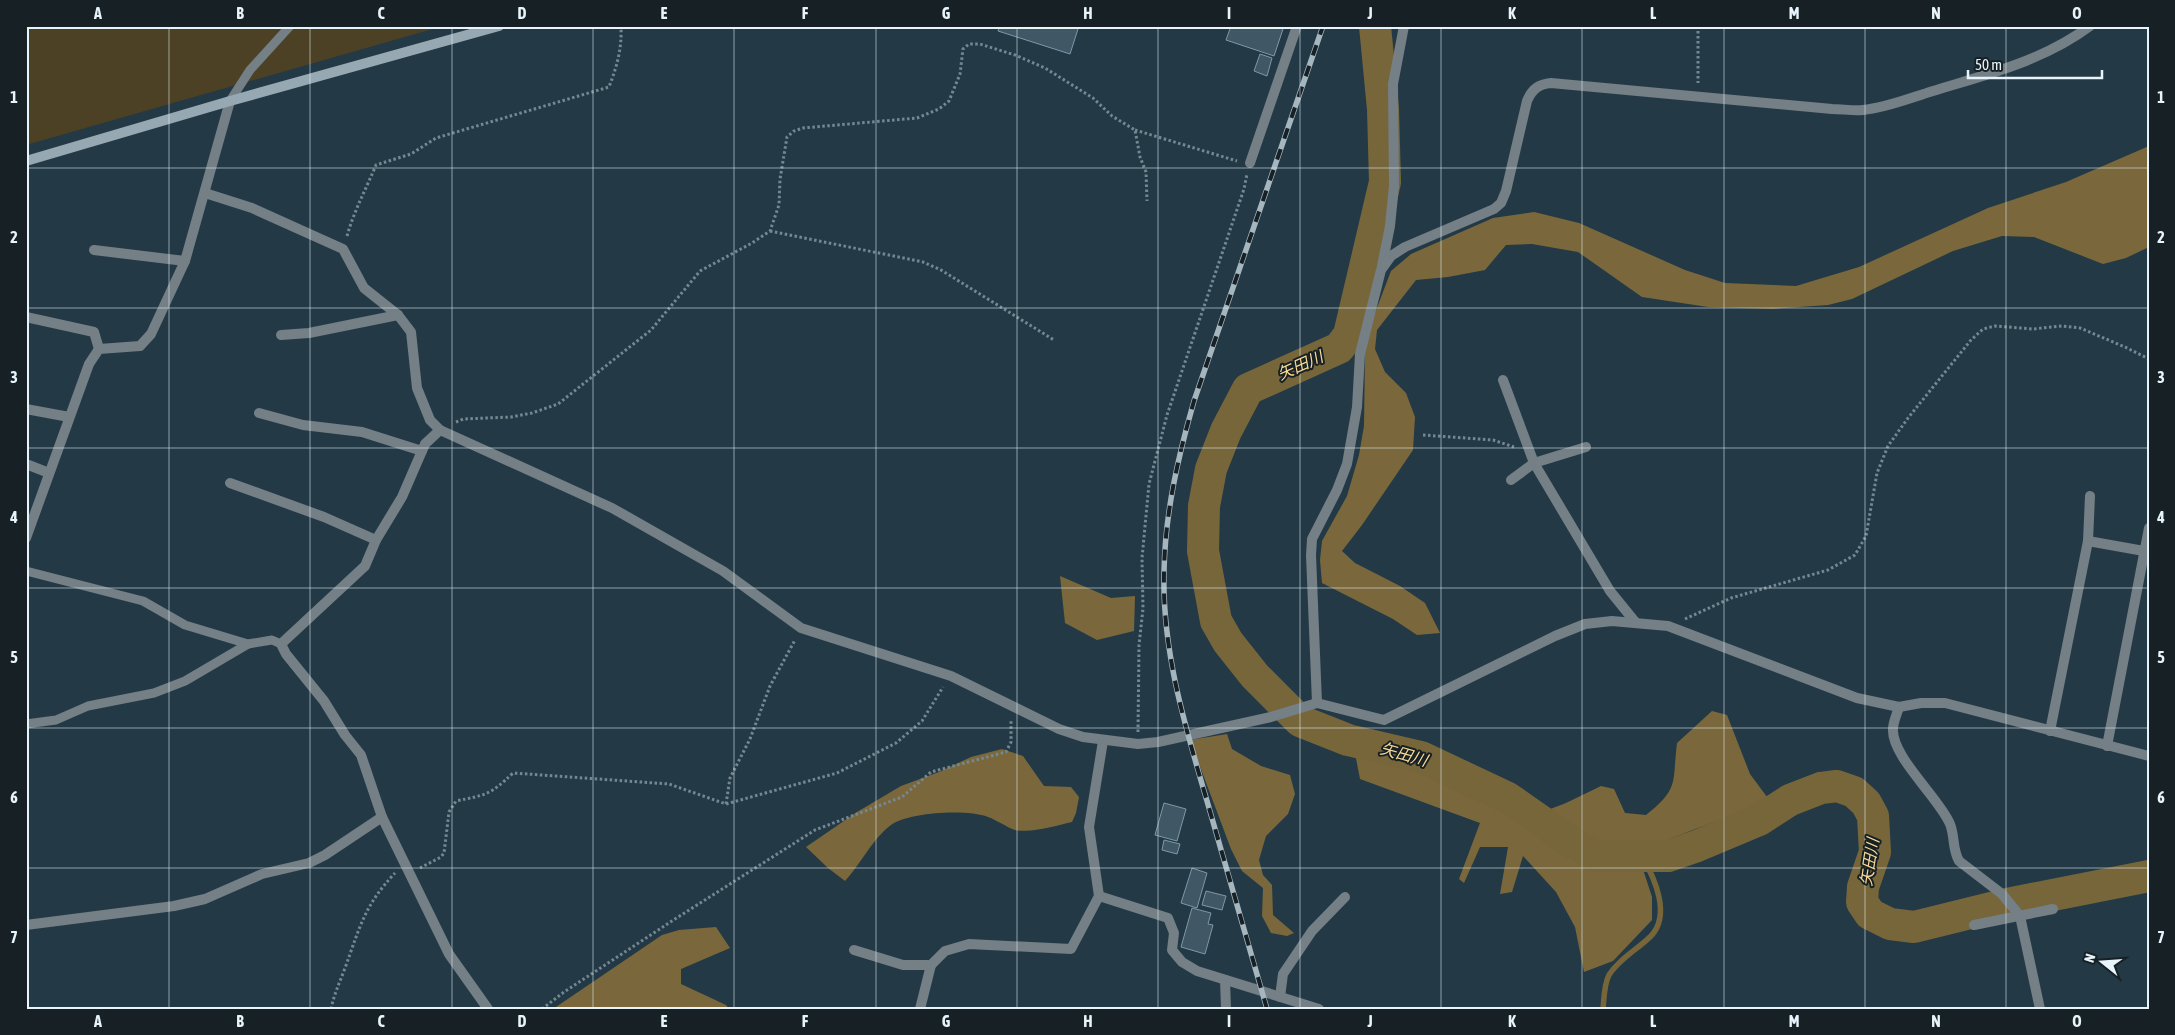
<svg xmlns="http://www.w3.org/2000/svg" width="2175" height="1035" viewBox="0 0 2175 1035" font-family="'Asap Condensed','Noto Sans JP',sans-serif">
<rect width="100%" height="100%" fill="#233a46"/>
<path fill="#4d4125" d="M 26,26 L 443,26 L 26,145 Z"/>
<g fill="#7a683c">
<path d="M 2149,146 L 2149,247 L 2126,258 L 2103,264 L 2034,237 L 2002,236 L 1953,251 L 1852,299 L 1828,305 L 1772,309 L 1708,307 L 1642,297 L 1578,252 L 1532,244 L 1506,245 L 1485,270 L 1448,277 L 1416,280 L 1377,330 L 1375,349 L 1385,372 L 1406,393 L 1415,417 L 1413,450 L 1362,525 L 1342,551 L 1355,563 L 1400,586 L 1425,603 L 1440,633 L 1417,635 L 1393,619 L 1322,583 L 1320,560 L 1322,541 L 1347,496 L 1359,455 L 1364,426 L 1365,351 L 1370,326 L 1391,271 L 1411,254 L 1493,218 L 1534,212 L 1579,223 L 1685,270 L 1725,283 L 1796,286 L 1859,267 L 1988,208 L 2066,182 Z"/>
<path d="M 1060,576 L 1111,598 L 1135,596 L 1134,631 L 1097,640 L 1065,623 Z"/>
<path d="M 1712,711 L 1727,715 L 1750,774 L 1770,801 L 1637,851 L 1652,897 L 1652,920 L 1613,961 L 1584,972 L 1575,927 L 1556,892 L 1523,856 L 1512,892 L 1500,894 L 1508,847 L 1480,847 L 1464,883 L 1459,879 L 1480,823 L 1360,779 L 1354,748 L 1412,764 L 1458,786 L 1519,821 L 1566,803 L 1601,786 L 1614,789 L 1625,813 L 1646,815 C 1680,788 1672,783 1677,743 Z"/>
<path d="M 1227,734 L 1232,749 L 1261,766 L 1290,775 L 1295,794 L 1288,814 L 1266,836 L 1259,860 L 1263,875 L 1272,885 L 1273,915 L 1294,933 L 1287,936 L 1271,933 L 1262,916 L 1263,888 L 1242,871 L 1231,849 L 1190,740 Z"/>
<path d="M 1002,749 L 1023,756 L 1044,786 L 1071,787 L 1079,797 L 1076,813 L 1072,822 C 1055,826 1033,833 1015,830 C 1006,827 997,820 988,817 C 967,809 909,812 891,825 C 872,839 861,864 845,881 L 828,868 L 806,847 L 857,812 L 901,786 L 939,772 L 971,757 Z"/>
<path d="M 716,927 L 730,948 L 681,969 L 681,984 L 726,1005 L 729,1009 L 553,1009 L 662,935 L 679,930 Z"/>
</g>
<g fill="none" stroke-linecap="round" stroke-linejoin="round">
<path stroke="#78663b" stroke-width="5.5" d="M 1603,1009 C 1604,999 1604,984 1609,975 C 1619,959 1638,949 1651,936 C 1671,915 1655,878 1642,857"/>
<path stroke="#78663b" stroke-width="32" d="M 1375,26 L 1383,109 L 1385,182 L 1349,335 L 1339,348 L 1248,389 L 1226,431 L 1211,469 L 1204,506 L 1203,551 L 1216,621 L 1228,642 L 1255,676 L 1300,721 L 1348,740 L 1421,757 L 1508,798 L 1571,842 L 1597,856 L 1668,856 L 1697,846 L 1759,820 L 1790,800 L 1821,788 L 1837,786 L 1854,792 L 1866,803 L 1873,816 L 1875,852 L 1863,887 L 1862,902 L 1870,914 L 1890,924 L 1914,927 L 2007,904 L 2149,876"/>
</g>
<g fill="#405865" stroke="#7f98a7">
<path d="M 1000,26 L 1079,26 L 1070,54 L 998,31 Z"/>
<path d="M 1231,26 L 1284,26 L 1274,56 L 1226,40 Z"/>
<path d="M 1260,54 L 1272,58 L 1267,76 L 1254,71 Z"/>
<path d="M 1164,803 L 1186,809 L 1177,841 L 1155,835 Z"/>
<path d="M 1164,840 L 1180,844 L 1177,854 L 1162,850 Z"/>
<path d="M 1192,868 L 1207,873 L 1197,908 L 1181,903 Z"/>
<path d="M 1206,891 L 1226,896 L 1222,910 L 1202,905 Z"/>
<path d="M 1192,908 L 1211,913 L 1208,924 L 1213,925 L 1205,954 L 1181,947 Z"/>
</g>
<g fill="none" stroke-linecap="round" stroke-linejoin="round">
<g stroke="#758892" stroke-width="3" stroke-dasharray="2.5 2.5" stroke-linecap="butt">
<path d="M 1698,26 L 1698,83"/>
<path d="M 1135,130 L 1237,161"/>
<path d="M 770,231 L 923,262 L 941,270 L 1054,340"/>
<path d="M 347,236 C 354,211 366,189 376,165 L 411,154 L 436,138 L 609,87 C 617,66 622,49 621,26"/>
<path d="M 456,422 L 463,419 L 511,417 L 532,413 L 558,404 L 651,330 L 700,271 L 752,243 L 770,231 L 779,205 L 780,179 L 787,137 L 794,131 L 803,128 L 917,118 L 939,109 L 949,101 L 960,74 L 963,49 L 969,44 L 980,44 L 1015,55 L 1045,68 L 1093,98 L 1112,116 L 1135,130 L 1140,157 L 1146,172 L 1147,201"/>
<path d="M 1423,435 L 1493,440 L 1514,447"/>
<path d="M 1685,619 L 1731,598 L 1828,570 L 1855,555 L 1866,536 L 1877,473 L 1888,446 L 1908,418 L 1971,340 L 1983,329 L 1995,326 L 2033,329 L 2062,326 L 2080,328 L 2125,347 L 2149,359"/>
<path d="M 1138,732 L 1139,645 L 1143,609 L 1142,558 L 1149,484 L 1167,415 L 1244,189 L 1247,174"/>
<path d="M 726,804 L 730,778 L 750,739 L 770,686 L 795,640"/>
<path d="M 420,868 L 441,857 L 444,853 L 449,812 L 456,801 C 486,795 490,795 513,773 L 669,784 L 726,804 L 837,773 L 896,743 L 922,721 L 943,687"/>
<path d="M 331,1009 C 334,994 340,982 345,968 C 360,927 364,906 395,873"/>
<path d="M 542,1009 L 564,992 L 675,919 L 815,830 L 902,797 L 931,772 L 1006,752 L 1011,742 L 1011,719"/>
</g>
<g stroke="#747f86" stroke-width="9">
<path d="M 230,101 L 250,70 L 290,26"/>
<path d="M 26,571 L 143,601 L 185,625 L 248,644"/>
<path d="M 26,724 L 56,720 L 88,706 L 154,693 L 185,681 L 248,644 L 272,640 L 281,644"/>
</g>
<g stroke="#747f86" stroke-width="10">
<path d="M 1250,163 L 1297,26"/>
<path d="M 205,193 L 252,208 L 343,249 L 364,288 L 398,315 L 411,332 L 417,388 L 430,420 L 440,430 L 612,508 L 723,571 L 801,628 L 951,676 L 1059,729 L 1083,737 L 1138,744 L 1158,742 L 1271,717 L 1317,703 L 1384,720 L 1555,636 L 1585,624 L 1612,621 L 1668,626 L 1857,698 L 1899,707 L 1921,703 L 1945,703 L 2149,756"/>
<path d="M 94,250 L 185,261"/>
<path d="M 1382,266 L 1390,226 L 1394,186 L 1393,84 L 1404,26"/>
<path d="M 26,317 L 94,332 L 99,349"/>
<path d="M 281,335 L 309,333 L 398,315"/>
<path d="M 1503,380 L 1534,463 L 1610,591 L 1636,623"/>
<path d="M 26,409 L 69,417"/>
<path d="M 259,413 L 303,425 L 362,432 L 422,451"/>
<path d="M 440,430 L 425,444 L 402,497 L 376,540 L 365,566 L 281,644 L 286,654 L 324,701 L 345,735 L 361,755 L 382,817 L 449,954 L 488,1009"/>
<path d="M 26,464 L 49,473"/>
<path d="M 1511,480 L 1534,463 L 1586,447"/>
<path d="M 230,483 L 324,517 L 376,540"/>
<path d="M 26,538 L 89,364 L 99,349 L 140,346 L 151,334 L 185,261 L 230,101"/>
<path d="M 2088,541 L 2144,551"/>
<path d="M 1317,703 L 1311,555 L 1312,539 L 1337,490 L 1347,464 L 1357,407 L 1360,354 L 1381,270 L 1391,256 L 1405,247 L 1494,209 L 1501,203 L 1506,191 L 1527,101 C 1532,89 1539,84 1551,83 L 1832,109 C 1842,109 1853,111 1863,110 C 1886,108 1910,98 1933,91 C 1988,74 2043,61 2090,26"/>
<path d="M 1899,707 C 1897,714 1893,722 1893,729 C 1891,756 1940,799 1950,824 C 1955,836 1952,849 1959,861 L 2002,894 L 2020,916 L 2040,1009"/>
<path d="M 2050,731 L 2088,541 L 2090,496"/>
<path d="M 2107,746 L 2149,528"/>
<path d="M 1099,896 L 1168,918 L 1174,933 L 1172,950 L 1182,962 L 1197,971 L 1319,1009"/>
<path d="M 26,925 L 174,906 L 205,899 L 262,874 L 309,863 L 325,855 L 382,817"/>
<path d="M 1974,925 L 2053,909"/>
<path d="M 854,950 L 903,965 L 931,965 L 945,951 L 969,944 L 1071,949 L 1099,896 L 1089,827 L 1103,741"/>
<path d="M 1225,980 L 1226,1009"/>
<path d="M 1280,997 L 1283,974 L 1312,931 L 1345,897"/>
<path d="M 920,1009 L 931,965"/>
</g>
<path stroke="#96a8b2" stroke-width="10" d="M 26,161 L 230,101 L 499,26"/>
<g stroke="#a5b6bf" stroke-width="5.5">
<path id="rail" d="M 1267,1009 C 1247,939 1227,870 1207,801 C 1185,726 1162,651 1164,572 C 1165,513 1178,457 1194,401 L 1323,26"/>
</g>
<use href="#rail" stroke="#162025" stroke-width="4" stroke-dasharray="11" stroke-linecap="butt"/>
</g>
<path fill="none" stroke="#e7f4fc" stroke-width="1" stroke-opacity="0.55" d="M 169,26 L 169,1009M 310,26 L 310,1009M 452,26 L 452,1009M 593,26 L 593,1009M 734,26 L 734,1009M 876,26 L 876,1009M 1017,26 L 1017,1009M 1158,26 L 1158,1009M 1300,26 L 1300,1009M 1441,26 L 1441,1009M 1582,26 L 1582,1009M 1724,26 L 1724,1009M 1865,26 L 1865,1009M 2006,26 L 2006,1009M 26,168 L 2149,168M 26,308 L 2149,308M 26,448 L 2149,448M 26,588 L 2149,588M 26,728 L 2149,728M 26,868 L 2149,868"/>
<g text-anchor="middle" stroke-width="4" stroke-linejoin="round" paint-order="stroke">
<g font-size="16" font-style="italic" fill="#fadb95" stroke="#162025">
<text transform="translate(1300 365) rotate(-24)" y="6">矢田川</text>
<text transform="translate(1404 754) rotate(16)" y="6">矢田川</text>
<text transform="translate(1869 862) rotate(-81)" y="6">矢田川</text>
</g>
</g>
<rect width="2175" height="1035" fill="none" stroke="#162025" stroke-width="55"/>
<g transform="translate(2102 962) rotate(287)" stroke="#162025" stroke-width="4" paint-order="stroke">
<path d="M0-4L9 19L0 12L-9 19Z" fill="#e7f4fc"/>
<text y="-8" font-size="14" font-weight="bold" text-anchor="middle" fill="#e7f4fc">N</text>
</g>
<path d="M1968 70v8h134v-8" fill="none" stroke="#e7f4fc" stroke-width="2.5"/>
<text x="1975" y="70" font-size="15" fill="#e7f4fc" stroke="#162025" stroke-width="4" paint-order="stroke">50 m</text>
<rect x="28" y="28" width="2120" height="980" fill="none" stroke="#e7f4fc" stroke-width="2"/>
<g font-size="16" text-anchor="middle" font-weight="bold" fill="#e7f4fc">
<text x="98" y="19">A</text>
<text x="240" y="19">B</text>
<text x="381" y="19">C</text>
<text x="522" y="19">D</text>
<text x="664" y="19">E</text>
<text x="805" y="19">F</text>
<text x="946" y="19">G</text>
<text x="1088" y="19">H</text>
<text x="1229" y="19">I</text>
<text x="1370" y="19">J</text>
<text x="1512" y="19">K</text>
<text x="1653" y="19">L</text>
<text x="1794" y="19">M</text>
<text x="1936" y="19">N</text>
<text x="2077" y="19">O</text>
<text x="14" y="103">1</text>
<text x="2161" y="103">1</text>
<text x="14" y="243">2</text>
<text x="2161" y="243">2</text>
<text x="14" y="383">3</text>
<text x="2161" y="383">3</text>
<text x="14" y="523">4</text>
<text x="2161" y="523">4</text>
<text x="14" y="663">5</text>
<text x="2161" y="663">5</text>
<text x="14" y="803">6</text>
<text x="2161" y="803">6</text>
<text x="14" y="943">7</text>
<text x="2161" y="943">7</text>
<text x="98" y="1027">A</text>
<text x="240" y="1027">B</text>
<text x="381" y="1027">C</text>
<text x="522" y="1027">D</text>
<text x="664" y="1027">E</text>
<text x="805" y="1027">F</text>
<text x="946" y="1027">G</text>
<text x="1088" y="1027">H</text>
<text x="1229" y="1027">I</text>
<text x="1370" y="1027">J</text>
<text x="1512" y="1027">K</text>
<text x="1653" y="1027">L</text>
<text x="1794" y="1027">M</text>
<text x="1936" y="1027">N</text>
<text x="2077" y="1027">O</text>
</g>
</svg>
